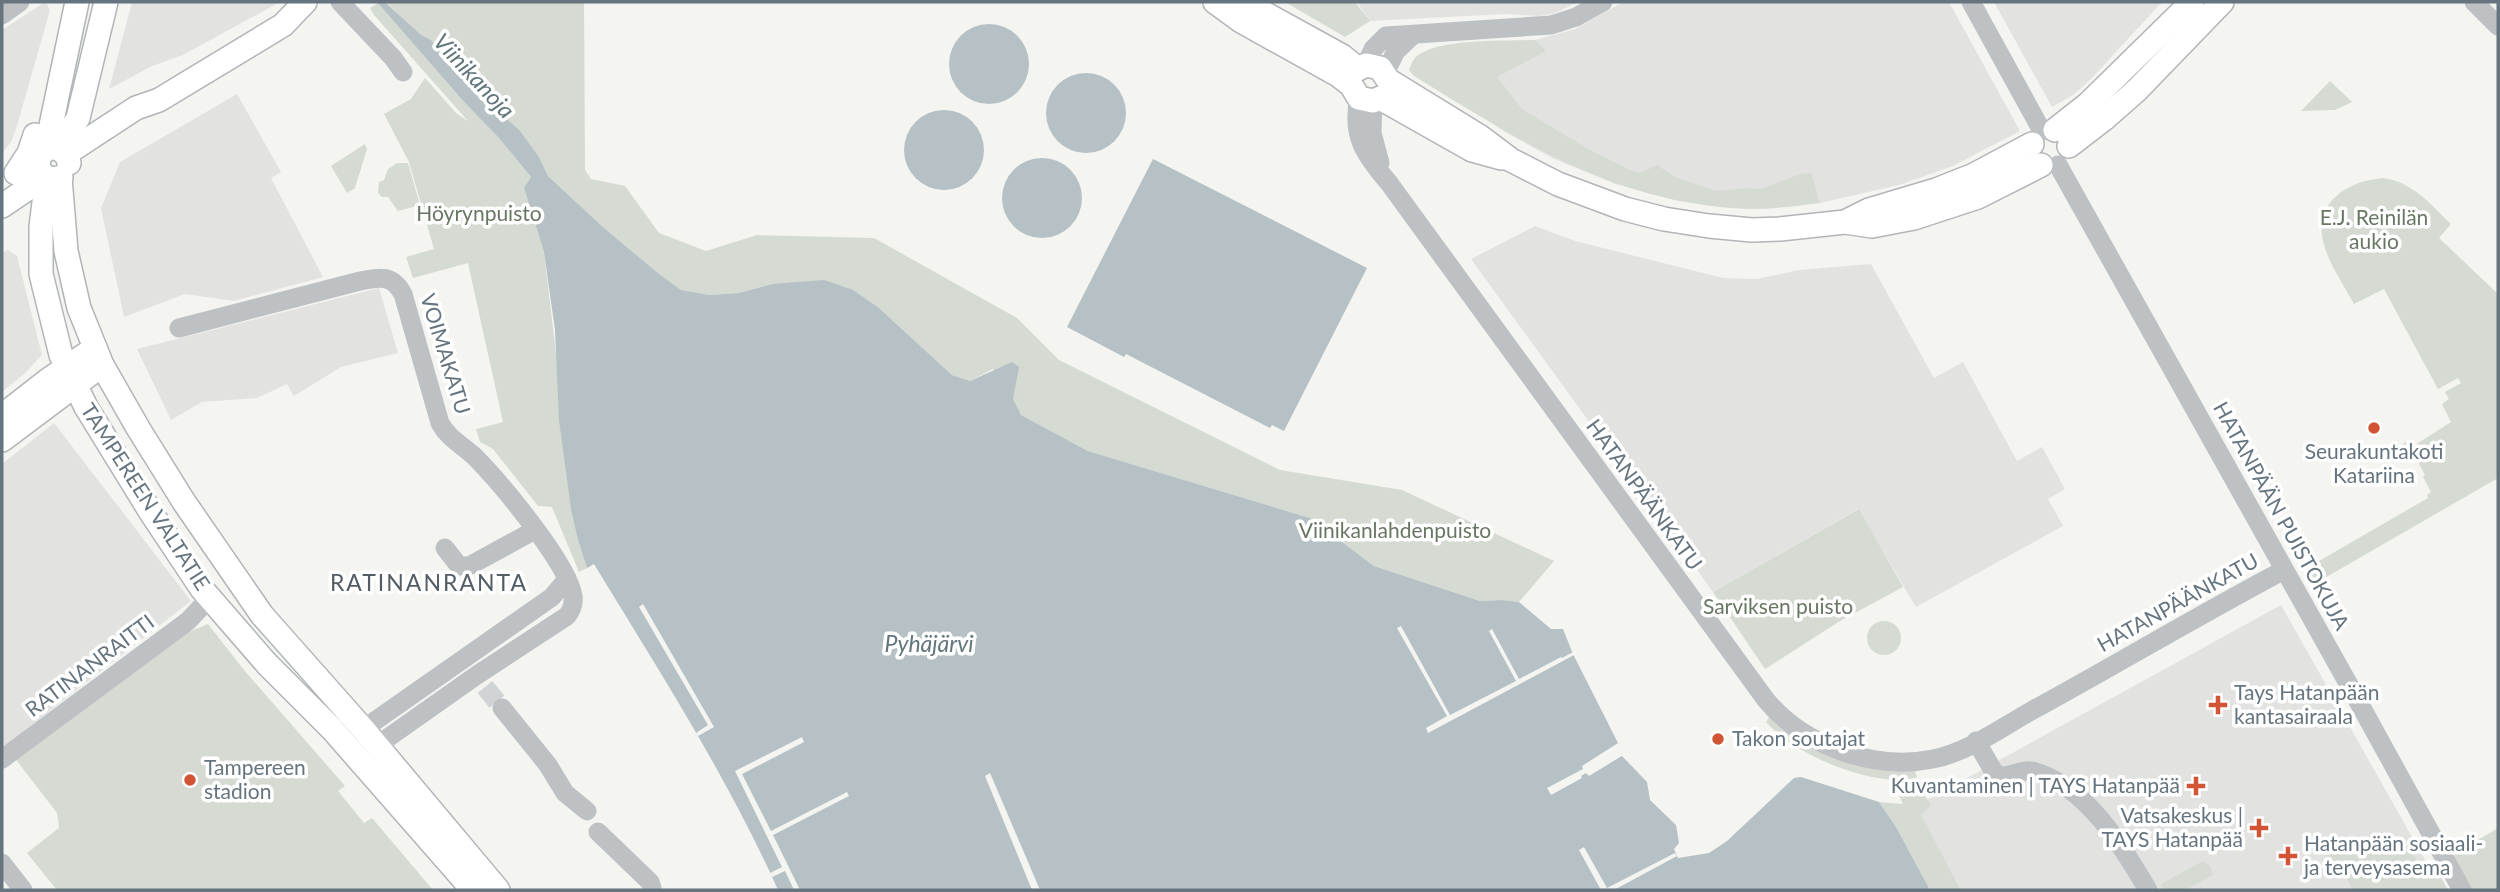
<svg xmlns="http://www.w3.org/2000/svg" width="2500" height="892" viewBox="0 0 2500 892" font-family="Lato,sans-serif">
<rect width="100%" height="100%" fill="#f4f4f1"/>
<g fill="#e2e3e1">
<path d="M 132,2 L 280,2 L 183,55 L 152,66 L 109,89 Z"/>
<path d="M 1357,2 L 1578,2 L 1555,13 L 1539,16 L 1506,14 L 1370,21 Z"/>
<path d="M 1623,2 L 1949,2 L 2020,131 L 1953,166 L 1899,185 L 1820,203 L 1750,209 L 1678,201 L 1615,184 L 1552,158 L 1505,132 L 1420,74 L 1457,43 L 1535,40 L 1575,29 Z"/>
<path d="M 1994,2 L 2162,2 L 2091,79 L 2073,95 L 2052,107 Z"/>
<path d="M 42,4 L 47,4 L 50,10 L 16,129 L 11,142 L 2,154 L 2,30 Z"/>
<path d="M 237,94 L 281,172 L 271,178 L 323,277 L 234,301 L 185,294 L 124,317 L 101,208 L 120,162 Z"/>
<path d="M 1535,226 L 1575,241 L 1723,278 L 1757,279 L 1799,270 L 1871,264 L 1934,378 L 1963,362 L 2017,461 L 2042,447 L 2065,489 L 2048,499 L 2063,526 L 1916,607 L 1858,509 L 1713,592 L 1471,259 Z"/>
<path d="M 8,250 L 17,256 L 42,355 L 24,374 L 2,392 L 2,253 Z"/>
<path d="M 379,288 L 398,353 L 341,367 L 294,396 L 287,384 L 257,398 L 202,402 L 171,420 L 137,349 Z"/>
<path d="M 54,423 L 191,601 L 2,748 L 2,464 Z"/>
<path d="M 2281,605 L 2442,890 L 1961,890 L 1916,806 Z"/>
</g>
<g fill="#d5dad2">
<path d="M 386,2 L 584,2 L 585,170 L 591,179 L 625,186 L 659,233 L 706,251 L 757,235 L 874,238 L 1017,318 L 1059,360 L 1280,470 L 1402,490 L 1554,561 L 1519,602 L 1502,600 L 1480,601 L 1374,566 L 1310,518 L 1088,451 L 1021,415 L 993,369 L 970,381 L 952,375 L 879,308 L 772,284 L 739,293 L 710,295 L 681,290 L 658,273 L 604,228 L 548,176 L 539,157 L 520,132 L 484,98 L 431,40 L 421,36 Z"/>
<path d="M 1285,2 L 1355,2 L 1370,21 L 1345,37 Z"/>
<path d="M 378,3 L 465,103 L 498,137 L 531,177 L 524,188 L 544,252 L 578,540 L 587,568 L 579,572 L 552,507 L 538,506 L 493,449 L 480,442 L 476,429 L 503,422 L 468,263 L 413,278 L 406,257 L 434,249 L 409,162 L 384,114 L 411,99 L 425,78 L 456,113 L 468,121 L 374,15 L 370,8 Z"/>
<path d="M 1535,40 L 1546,51 L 1497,77 L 1522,109 L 1590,150 L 1632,171 L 1640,173 L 1657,165 L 1675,177 L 1716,191 L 1748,188 L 1761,189 L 1800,174 L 1811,173 L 1820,203 C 1797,206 1774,209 1751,209 C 1620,205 1521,142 1414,76 L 1409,70 C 1411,65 1413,59 1417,56 C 1439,38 1507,41 1535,40 Z"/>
<path d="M 2330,81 L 2352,102 L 2335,110 L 2301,111 Z"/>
<path d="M 365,144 L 367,149 L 355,188 L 347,193 L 331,166 Z"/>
<path d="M 397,163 L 408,163 L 420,205 L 398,211 L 388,197 L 382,197 L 378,193 L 379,182 L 384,180 L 388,169 Z"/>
<path d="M 2383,178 C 2413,182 2430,204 2451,224 L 2439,238 L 2498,294 L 2498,478 L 2316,583 L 2307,568 L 2428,498 L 2427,495 L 2431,492 L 2423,477 L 2425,475 L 2413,452 L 2407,455 L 2401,445 L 2411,439 L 2415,445 L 2451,422 L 2442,404 L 2449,399 L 2445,392 L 2461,383 L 2458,378 L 2438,389 L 2384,289 L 2354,304 C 2344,285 2330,266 2324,245 C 2312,203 2347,181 2383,178 Z"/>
<path d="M 1859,509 L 1903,587 L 1840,621 L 1765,669 L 1713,592 Z"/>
<circle cx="1884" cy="638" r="17"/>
<path d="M 208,624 L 244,670 L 345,786 L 338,791 L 364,823 L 372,818 L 433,890 L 57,890 L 27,853 L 59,828 L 57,813 L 14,757 L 170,640 Z"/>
<path d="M 1769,717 L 1777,725 L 1915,770 L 1917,778 C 1872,788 1795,755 1766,722 Z"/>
<path d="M 1901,790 L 1921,790 L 1931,805 L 1921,815 L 1961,890 L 1930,890 L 1896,827 L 1879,802 L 1903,804 L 1899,795 Z"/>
<path d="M 2498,828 L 2498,890 L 2469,890 L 2453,858 L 2456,853 Z"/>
<path d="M 2390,836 L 2394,839 L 2391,841 L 2396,850 L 2403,846 L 2409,847 L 2419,864 L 2433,863 L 2448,890 L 2353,890 L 2340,867 L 2335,869 L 2324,850 L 2341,841 L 2345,847 L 2352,843 L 2363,847 Z"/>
<path d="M 2203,861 L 2210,866 L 2213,875 L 2185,890 L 2164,890 L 2161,884 Z"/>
</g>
<g fill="#b6c1c5">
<path d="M 377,2 L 385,2 L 421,35 L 431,40 L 484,98 L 520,131 L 539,157 L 548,176 L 604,228 L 658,273 L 681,290 L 710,295 L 739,293 L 772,284 L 824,280 L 853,290 L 879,308 L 952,375 L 970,381 L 1012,362 L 1019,367 L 1013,399 L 1021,415 L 1088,451 L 1310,518 L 1374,566 L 1480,601 L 1502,600 L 1519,602 L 1551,629 L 1563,629 L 1573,654 L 1618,743 L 1622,756 L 1647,782 L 1650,800 L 1676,825 L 1679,843 L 1674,849 L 1678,858 L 1709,853 L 1727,841 L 1794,778 L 1801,777 L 1879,802 L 1896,827 L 1930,890 L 778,890 C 727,776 659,671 594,564 L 587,568 L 578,540 L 571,509 L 559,420 L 555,330 L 544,252 L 524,188 L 531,177 L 498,137 L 465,103 Z"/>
<circle cx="989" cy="64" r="40"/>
<circle cx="1086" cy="113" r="40"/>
<circle cx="944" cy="150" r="40"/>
<circle cx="1042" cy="198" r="40"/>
<path d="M 1153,159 L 1367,268 L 1284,431 L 1272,425 L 1270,428 L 1126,354 L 1124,357 L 1067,327 Z"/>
</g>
<g fill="#f4f4f1">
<path d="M 643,604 L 714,727 L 698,736 L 696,733 L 708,725 L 639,607 Z"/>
<path d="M 1401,626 L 1450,715 L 1516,681 L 1489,631 L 1492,629 L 1519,679 L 1561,657 L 1562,658 L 1575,651 L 1576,654 L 1428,733 L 1426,728 L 1447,716 L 1397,628 Z"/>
<path d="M 802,737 L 804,742 L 742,774 L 771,831 L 847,792 L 849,796 L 773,835 L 800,890 L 794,890 L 785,871 L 772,877 L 770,873 L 782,867 L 735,771 Z"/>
<path d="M 1618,743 L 1625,754 L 1589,776 L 1586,773 L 1581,776 L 1582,778 L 1551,795 L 1547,788 L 1583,769 L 1582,766 Z"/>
<path d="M 990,773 L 1040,890 L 1032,890 L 985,776 Z"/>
<path d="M 1584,847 L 1607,888 L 1675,853 L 1677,856 L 1614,890 L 1601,890 L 1579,850 Z"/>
</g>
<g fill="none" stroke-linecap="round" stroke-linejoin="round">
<path stroke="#d0d4d4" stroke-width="19" stroke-dasharray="19 10" stroke-linecap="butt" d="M 485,687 L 502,708"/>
<g stroke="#b1b5b8" stroke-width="26">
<g id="major">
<path d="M 1215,2 L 1241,21 L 1338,75 L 1351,85 L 1359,98 L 1373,101 L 1380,98 L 1472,150 L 1501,158"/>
<path d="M 1244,2 L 1342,56 L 1358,69 L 1366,65 L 1380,68 L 1388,80 L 1479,136 L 1511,160 L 1558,184 L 1625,209 L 1664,219 L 1709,226 L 1752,230 L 1780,229 L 1845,222 L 1872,226 L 1914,218 L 1978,197 L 2041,165"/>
<path d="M 2055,130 L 2088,104 L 2192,2"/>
<path d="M 2069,146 L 2104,119 L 2137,90 L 2222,2"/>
<path d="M 46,149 L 77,2"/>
<path d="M 62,151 L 68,134 L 78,118 L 106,2"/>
<path d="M 64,152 L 75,148 L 136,108 L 159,100 L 283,25 L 305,2"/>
<path d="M 16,173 L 29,153 L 35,135"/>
<path d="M 61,177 L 55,179 L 45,177 L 38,168 L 39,157 L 46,149 C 58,146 67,151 69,163"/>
<path d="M 47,178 L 41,227 L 41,274 L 61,355 L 86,407 L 150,511 L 202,589 L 267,664 L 332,729 L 473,890"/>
<path d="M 60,178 L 66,251 L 79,308 L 102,365 L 138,428 L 184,502 L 262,615 L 363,729 L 498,890"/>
<path d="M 2,206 L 45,177"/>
<path d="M 1845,222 L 1869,210 L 1936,190 L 1974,175 L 2032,144"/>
<path d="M 2,416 L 48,380 L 95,348"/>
<path d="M 2,440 L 102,365"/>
</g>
</g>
<g stroke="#bdc1c4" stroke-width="19">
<path d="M 340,2 L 393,58 L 403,72"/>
<path d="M 1971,2 L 2042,131"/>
<path d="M 2474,2 L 2498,26"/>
<path d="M 2,15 L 20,2"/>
<path d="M 1366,65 L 1373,49 L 1386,36 L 1551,25 L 1576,17 L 1603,2"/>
<path d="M 1385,73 L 1396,51 L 1413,35"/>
<path d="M 1359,98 C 1351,136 1365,155 1389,183 L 1766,700 C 1804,746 1874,771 1933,759 C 1969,752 2002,727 2033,710 C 2117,664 2199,615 2284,570"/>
<path d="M 1373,101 L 1372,133 L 1380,163"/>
<path d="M 2058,165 L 2363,710 L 2462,890"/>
<path d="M 179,328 L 360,281 C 380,277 392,274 403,294 L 440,423 C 448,438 462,445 474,456 C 499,481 568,563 573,596 C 574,604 572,610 567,616 L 477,675 L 365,754"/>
<path d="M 445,548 L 459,566 L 469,566 L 535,530"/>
<path d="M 502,708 L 548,765 L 565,793 L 587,811"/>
<path d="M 352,737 L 552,597 L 567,579"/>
<path d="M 1976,741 L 1994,772 L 2000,776 C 2011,777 2021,769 2032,771 C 2086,785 2122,846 2148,890"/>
<path d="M 2,759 L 188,621 L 202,606"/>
<path d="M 598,832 L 650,882 L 652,888"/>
<path d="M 2,863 L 23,890"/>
</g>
<use href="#major" stroke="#fff" stroke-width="23"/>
</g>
<g fill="#d15434" stroke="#fff" stroke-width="2.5">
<circle cx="2374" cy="428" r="7"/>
<path d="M2214.5 694.5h7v7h7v7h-7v7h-7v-7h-7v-7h7z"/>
<circle cx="1718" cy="739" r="7"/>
<circle cx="190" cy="780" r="7"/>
<path d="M2192.5 775.5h7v7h7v7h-7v7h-7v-7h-7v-7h7z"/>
<path d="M2255.5 817.5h7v7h7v7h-7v7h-7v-7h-7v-7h7z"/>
<path d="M2284.5 845.5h7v7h7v7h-7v7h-7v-7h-7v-7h7z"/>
</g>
<g text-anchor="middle" stroke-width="7" stroke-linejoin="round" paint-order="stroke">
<g font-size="21" fill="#687764" stroke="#fff">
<text x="479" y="221">Höyrynpuisto</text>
<text x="2374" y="225">E.J. Reinilän<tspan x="2374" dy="24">aukio</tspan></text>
<text x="1395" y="538">Viinikanlahdenpuisto</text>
<text x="1778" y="614">Sarviksen puisto</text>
</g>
<g font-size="21" fill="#66747f" stroke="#fff">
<text transform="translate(445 354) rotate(73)" y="7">VOIMAKATU</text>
<text transform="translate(1644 495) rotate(54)" y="7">HATANPÄÄNKATU</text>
<text transform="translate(145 497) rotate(57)" y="7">TAMPEREEN VALTATIE</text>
<text transform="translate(2281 516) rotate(61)" y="7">HATANPÄÄN PUISTOKUJA</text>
<text transform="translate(2178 603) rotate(-29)" y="7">HATANPÄÄNKATU</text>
<text transform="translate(90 666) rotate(-37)" y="7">RATINANRAITTI</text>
</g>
<g font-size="21" fill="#66747f" stroke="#fff" text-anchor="start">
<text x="2374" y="459" text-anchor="middle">Seurakuntakoti<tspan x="2374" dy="24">Katariina</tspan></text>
<text x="2234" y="700">Tays Hatanpään<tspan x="2234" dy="24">kantasairaala</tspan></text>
<text x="1732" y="746">Takon soutajat</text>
<text x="204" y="775">Tampereen<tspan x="204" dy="24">stadion</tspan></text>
<text x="2180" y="793" text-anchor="end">Kuvantaminen | TAYS Hatanpää</text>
<text x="2243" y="823" text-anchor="end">Vatsakeskus |<tspan x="2243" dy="24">TAYS Hatanpää</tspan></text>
<text x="2304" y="851">Hatanpään sosiaali-<tspan x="2304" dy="24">ja terveysasema</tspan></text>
</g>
<g font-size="23" font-style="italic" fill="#62767c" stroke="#fff">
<text transform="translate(474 76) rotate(47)" y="8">Viinikanoja</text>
<text x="929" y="652">Pyhäjärvi</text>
</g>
<g font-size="23" letter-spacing="2" fill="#535d65" stroke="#fff">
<text x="429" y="591">RATINANRANTA</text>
</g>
</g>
<rect width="2500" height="892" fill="none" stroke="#66747f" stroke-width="7"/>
</svg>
